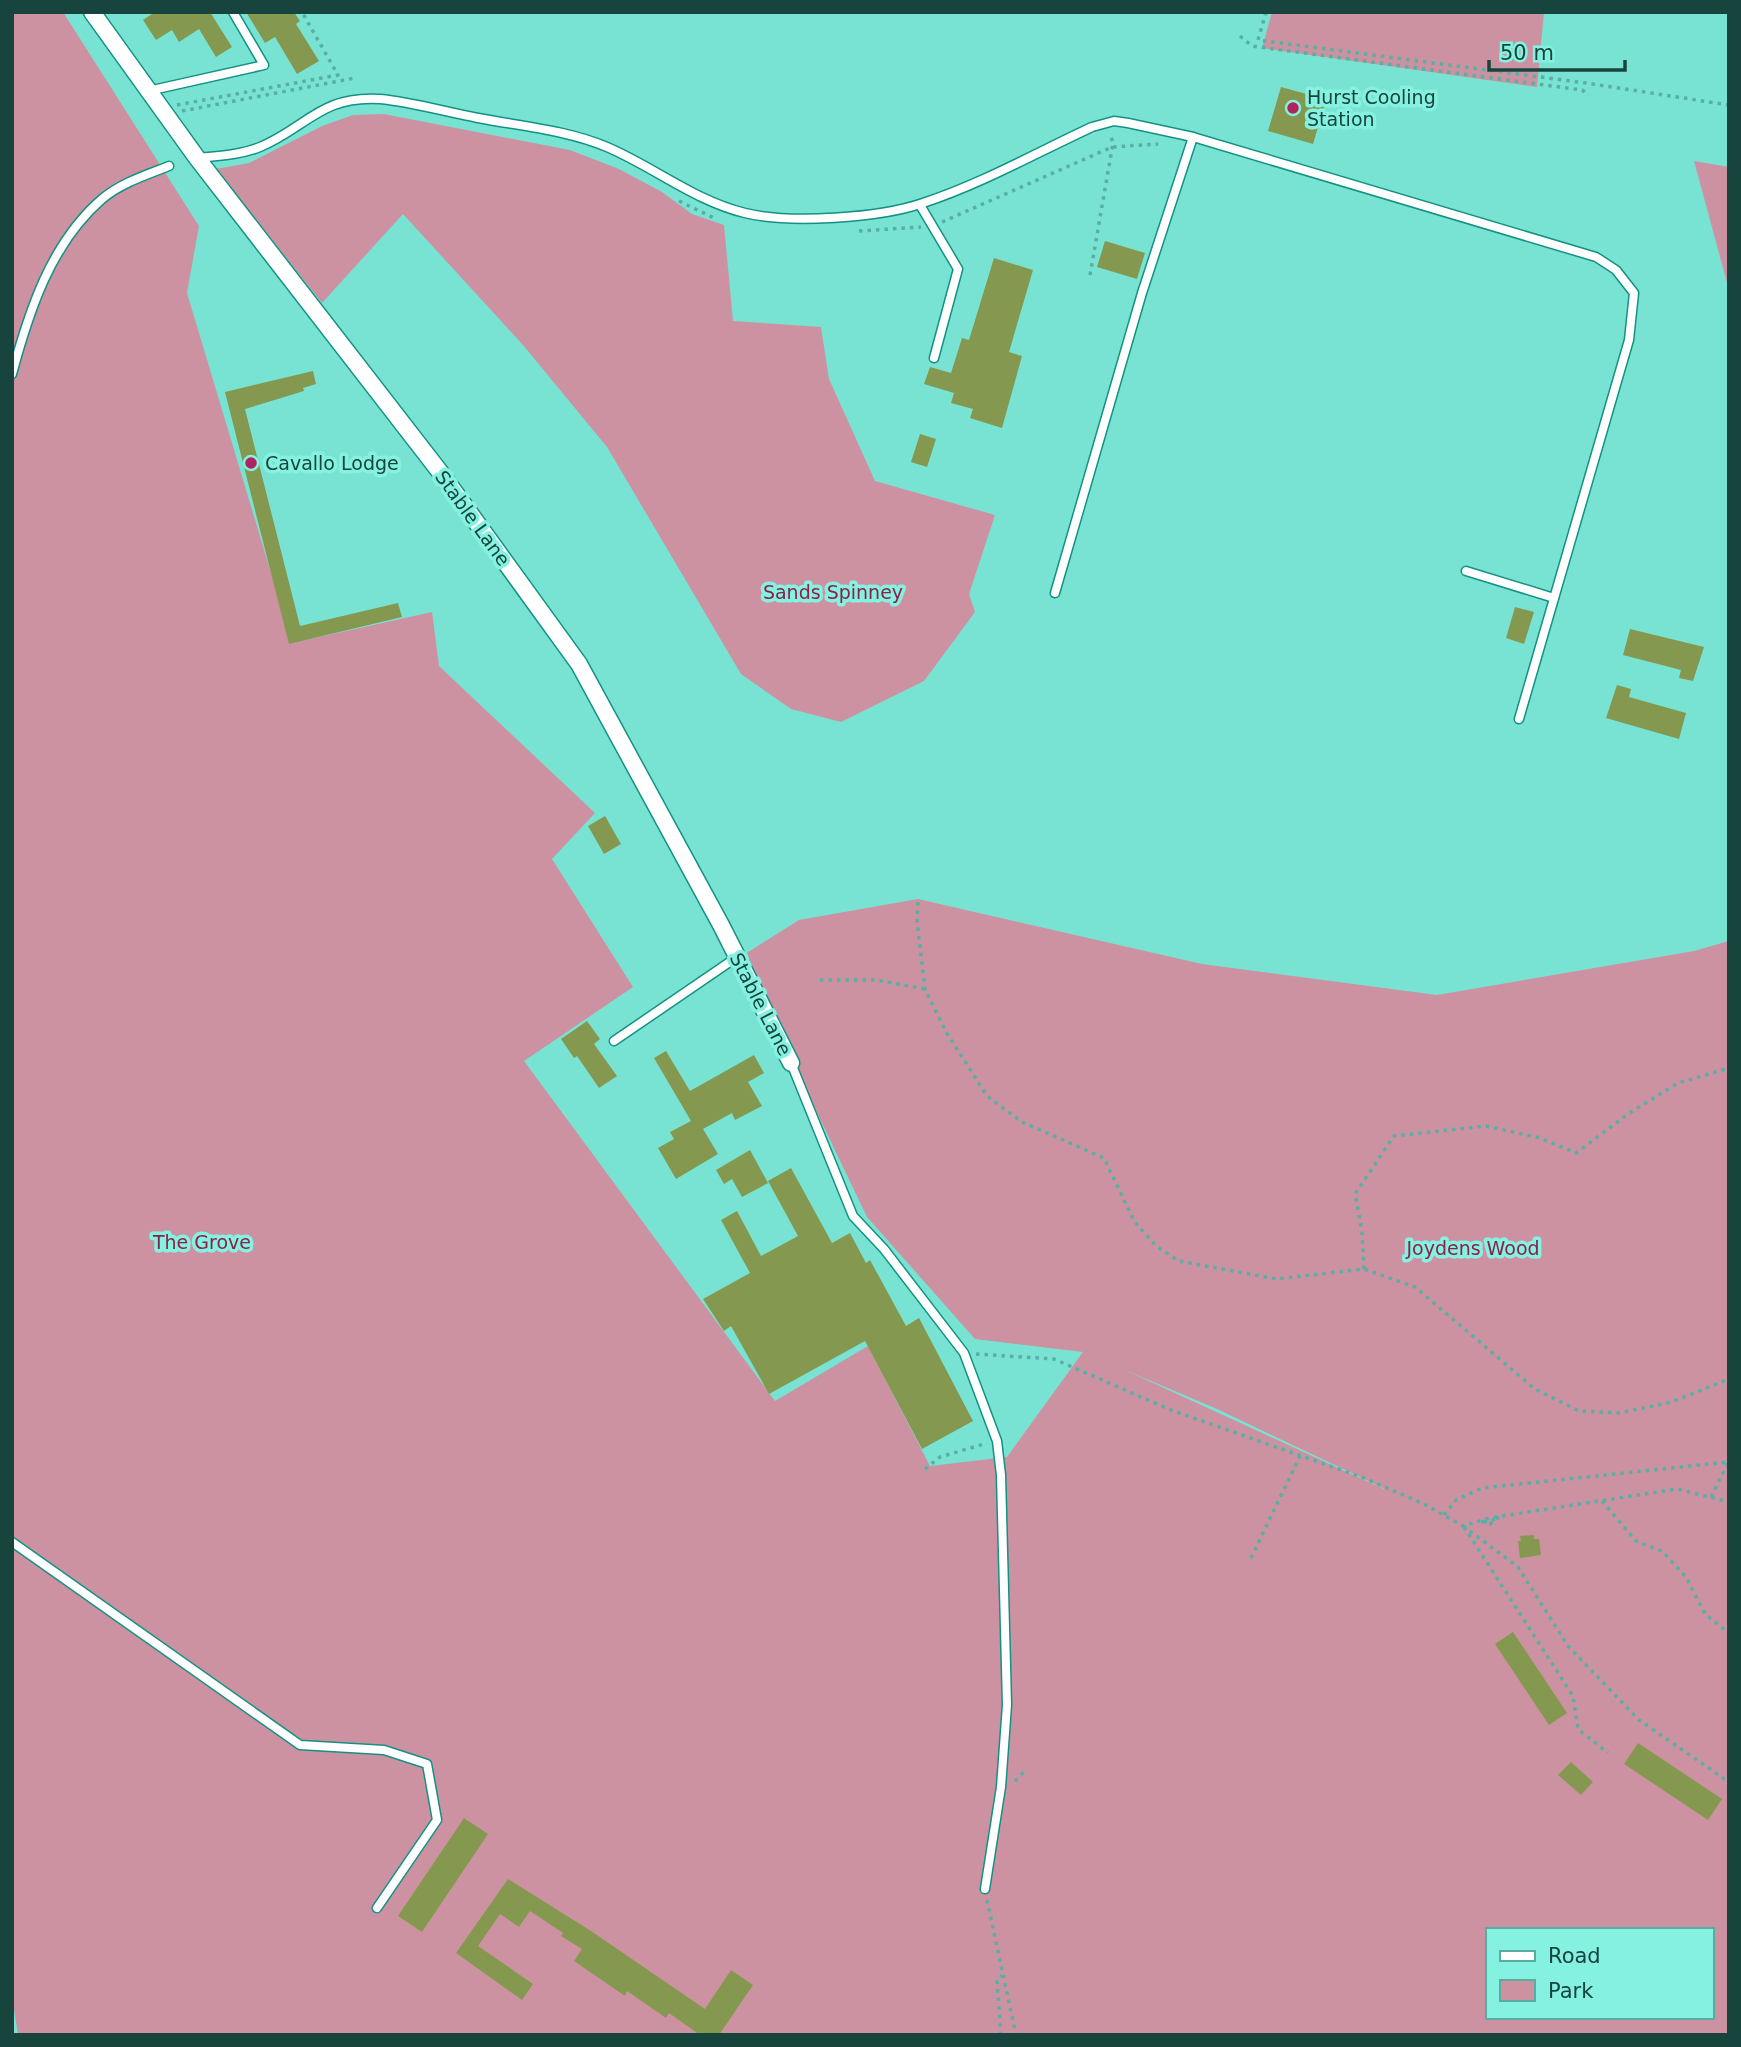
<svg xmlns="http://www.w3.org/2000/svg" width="1741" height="2047" viewBox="0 0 1741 2047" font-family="'DejaVu Sans',sans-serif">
<rect width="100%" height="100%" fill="#78e3d3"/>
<g fill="#cd92a1" fill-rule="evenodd">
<path d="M 12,12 L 63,12 L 199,226 L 187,293 L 292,643 L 432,612 L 439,666 L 595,813 L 552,859 L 633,987 L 524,1061 L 775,1401 L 868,1346 L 930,1466 L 1007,1457 L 1083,1352 L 975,1339 L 867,1217 L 742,956 L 799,920 L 918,899 L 1202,964 L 1437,995 L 1694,951 L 1729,941 L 1729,2035 L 18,2035 L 12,1996 ZM 1125,1370 L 1217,1409 L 1385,1489 L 1384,1489 ZM 1487,1930 L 1711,1930 L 1711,2017 L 1487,2017 Z"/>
<path d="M 1272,12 L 1544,12 L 1537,87 L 1262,48 Z"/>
<path d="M 384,114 L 570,150 L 619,169 L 662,192 L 692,214 L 724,225 L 733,321 L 821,327 L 829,379 L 875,481 L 995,515 L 969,594 L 975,612 L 924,681 L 841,722 L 791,709 L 741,674 L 607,447 L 523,345 L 403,214 L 322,303 L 216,169 L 249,163 L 322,126 L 353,115 Z"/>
<path d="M 1694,161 L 1729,167 L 1729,290 Z"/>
</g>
<g fill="#84994f">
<path d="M 155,12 L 210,12 L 232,47 L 216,57 L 199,29 L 179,42 L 172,30 L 156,40 L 143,20 Z"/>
<path d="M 246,12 L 294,12 L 300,21 L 296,24 L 319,61 L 297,74 L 275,37 L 265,43 Z"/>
<path d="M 1281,87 L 1314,96 L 1312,103 L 1324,107 L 1313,144 L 1268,131 Z"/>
<path d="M 1105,241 L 1145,253 L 1137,279 L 1097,267 Z"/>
<path d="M 994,258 L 1033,270 L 1009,352 L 1022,356 L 1002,428 L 970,418 L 973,409 L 951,403 L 954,393 L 924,384 L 930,367 L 951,373 L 962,338 L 969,340 Z"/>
<path d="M 313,371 L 316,384 L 303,388 L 304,391 L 245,409 L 300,626 L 398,603 L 402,617 L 289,644 L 225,392 Z"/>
<path d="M 920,434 L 936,439 L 927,467 L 911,462 Z"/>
<path d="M 1515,607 L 1534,612 L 1524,644 L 1506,638 Z"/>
<path d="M 1630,629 L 1704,647 L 1693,681 L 1679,678 L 1681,670 L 1623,655 Z"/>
<path d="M 1617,685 L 1631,689 L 1629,697 L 1686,713 L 1679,739 L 1606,718 Z"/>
<path d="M 605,816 L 621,844 L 604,854 L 588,826 Z"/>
<path d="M 587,1021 L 600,1039 L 594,1044 L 617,1076 L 599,1088 L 577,1056 L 574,1058 L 561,1039 Z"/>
<path d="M 666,1051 L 690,1091 L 754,1055 L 764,1073 L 748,1082 L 762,1106 L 735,1120 L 732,1113 L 703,1129 L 718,1154 L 676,1179 L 658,1148 L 674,1139 L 670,1132 L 691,1121 L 654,1058 Z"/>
<path d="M 750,1150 L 768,1183 L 742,1197 L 732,1179 L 724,1184 L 716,1170 Z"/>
<path d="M 791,1168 L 832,1243 L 850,1233 L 866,1263 L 870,1260 L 906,1326 L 919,1318 L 973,1421 L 922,1449 L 865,1341 L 769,1394 L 731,1326 L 724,1331 L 703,1299 L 750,1273 L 721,1220 L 737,1211 L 761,1256 L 798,1236 L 768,1181 Z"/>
<path d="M 1534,1535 L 1534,1539 L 1539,1539 L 1541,1555 L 1520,1558 L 1518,1541 L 1521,1541 L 1520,1536 Z"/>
<path d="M 1513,1632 L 1567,1713 L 1549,1725 L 1495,1644 Z"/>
<path d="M 1638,1743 L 1722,1799 L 1708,1820 L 1624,1764 Z"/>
<path d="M 1571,1762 L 1593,1782 L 1581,1795 L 1558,1775 Z"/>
<path d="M 464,1818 L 488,1834 L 422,1932 L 398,1916 Z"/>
<path d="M 508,1879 L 591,1931 L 705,2009 L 731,1970 L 753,1985 L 719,2035 L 700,2035 L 669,2013 L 666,2018 L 627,1991 L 625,1996 L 574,1961 L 582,1949 L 561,1936 L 563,1933 L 530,1911 L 519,1927 L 500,1914 L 478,1946 L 533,1984 L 522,2000 L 456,1953 Z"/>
</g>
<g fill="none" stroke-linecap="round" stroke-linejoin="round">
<g stroke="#129284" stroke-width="11">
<g id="lane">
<path d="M 148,91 L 264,65 L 233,12"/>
<path d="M 197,158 C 218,156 240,155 260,147 C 306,128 321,95 380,99 C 412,102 446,112 478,118 C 520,126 567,130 607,147 C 654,167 695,201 745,213 C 789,224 880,218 923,203 C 981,184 1036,153 1092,127 L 1114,121 L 1128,123 L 1193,137 L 1596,257 L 1616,270 L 1634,293 L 1629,340 L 1519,719"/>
<path d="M 920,205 L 958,269 L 934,358"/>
<path d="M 12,374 C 29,311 51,243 102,199 C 121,183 146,175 169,166"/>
<path d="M 1466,571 L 1554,598"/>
<path d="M 1055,593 L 1142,293 L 1193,137"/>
<path d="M 614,1041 L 737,957"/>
<path d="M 791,1063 L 853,1216 L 884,1249 L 964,1353 L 997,1441 L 1001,1475 L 1007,1705 L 1001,1787 L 985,1889"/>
<path d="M 12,1542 L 300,1745 L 384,1750 L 427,1764 L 437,1820 L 377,1908"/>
</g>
</g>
<g stroke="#129284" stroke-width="19">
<path id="street" d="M 92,12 L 197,158 L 440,472 L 579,664 L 721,925 L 791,1063"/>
</g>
<g stroke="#58afa2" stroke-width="3.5" stroke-dasharray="3.5 5" stroke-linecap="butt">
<path d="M 1266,12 L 1258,40 L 1586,83 L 1729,105"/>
<path d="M 1240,36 L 1252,46 L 1582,90 L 1589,95"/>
<path d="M 177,105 L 338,75 L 302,12"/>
<path d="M 182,111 L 355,78"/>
<path d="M 679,201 L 716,219"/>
<path d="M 942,222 L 1112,147 L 1158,144"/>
<path d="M 859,231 L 921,227"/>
<path d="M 1090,275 L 1113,143 L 1110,134"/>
<path d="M 918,902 L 917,921 L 925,989 L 946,1032 L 987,1096 L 1022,1122 L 1104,1158 L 1134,1221 L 1156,1246 L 1179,1261 L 1276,1279 L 1364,1269 L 1415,1287 L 1535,1389 L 1579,1411 L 1619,1413 L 1672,1402 L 1729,1379"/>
<path d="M 820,980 L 876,980 L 925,989"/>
<path d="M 1364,1269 L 1362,1231 L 1355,1194 L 1394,1136 L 1486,1126 L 1540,1138 L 1576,1153 L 1628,1114 L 1678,1083 L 1729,1068"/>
<path d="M 976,1354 L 1054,1359 L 1171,1410 L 1364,1478 L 1424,1504 L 1463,1526 L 1489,1518 L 1677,1489 L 1729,1502"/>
<path d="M 925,1469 L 940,1457 L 984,1444"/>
<path d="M 1711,1497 L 1729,1461"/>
<path d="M 1602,1501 L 1636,1541 L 1662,1551 L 1686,1577 L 1705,1614 L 1729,1633"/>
<path d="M 1444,1515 L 1456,1500 L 1482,1488 L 1728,1462"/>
<path d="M 1499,1517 L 1490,1524 L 1480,1521 L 1489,1522 Z"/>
<path d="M 1463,1526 L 1518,1567 L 1568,1646 L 1639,1720 L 1729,1782"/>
<path d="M 1464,1527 L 1573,1696 L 1578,1729 L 1608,1753"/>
<path d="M 1251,1558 L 1300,1456"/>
<path d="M 1015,1781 L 1024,1772"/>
<path d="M 987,1900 L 1016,2035"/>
<path d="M 1001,2035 L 997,1981 L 1002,1975"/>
</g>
<use href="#lane" stroke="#fff" stroke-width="8"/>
<use href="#street" stroke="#fff" stroke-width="16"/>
</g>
<g fill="#b0235c" stroke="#85f1e0" stroke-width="2.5">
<circle cx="1293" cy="108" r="7"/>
<circle cx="251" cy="463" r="7"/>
</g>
<g text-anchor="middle" stroke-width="7" stroke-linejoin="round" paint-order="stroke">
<g font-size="19" fill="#17453e" stroke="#85f1e0" text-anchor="start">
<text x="1307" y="104">Hurst Cooling<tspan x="1307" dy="22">Station</tspan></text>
<text x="265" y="470">Cavallo Lodge</text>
</g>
<g font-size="19" fill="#17453e" stroke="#85f1e0">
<text transform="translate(473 518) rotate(54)" y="7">Stable Lane</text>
<text transform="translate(761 1004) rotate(63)" y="7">Stable Lane</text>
</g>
<g font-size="19" fill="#8b2049" stroke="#85f1e0">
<text x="833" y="599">Sands Spinney</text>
<text x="202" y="1249">The Grove</text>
<text x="1473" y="1255">Joydens Wood</text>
</g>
</g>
<rect width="1741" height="2047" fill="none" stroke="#17453e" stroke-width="28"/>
<rect x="1486" y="1928" width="228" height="91" fill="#85f1e0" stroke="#59ac9f" stroke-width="2"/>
<rect x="1500" y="1951" width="35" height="10" fill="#ffffff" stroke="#59ac9f" stroke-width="2"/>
<text x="1548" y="1963" font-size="21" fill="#17453e">Road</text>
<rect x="1500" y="1980" width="35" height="21" fill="#cd92a1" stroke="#59ac9f" stroke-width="2"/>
<text x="1548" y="1998" font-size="21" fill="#17453e">Park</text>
<path d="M1489 60v10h136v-10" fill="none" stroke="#17453e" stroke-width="3.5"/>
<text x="1500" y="60" font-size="21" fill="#17453e" stroke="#85f1e0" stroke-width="5" paint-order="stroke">50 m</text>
</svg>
